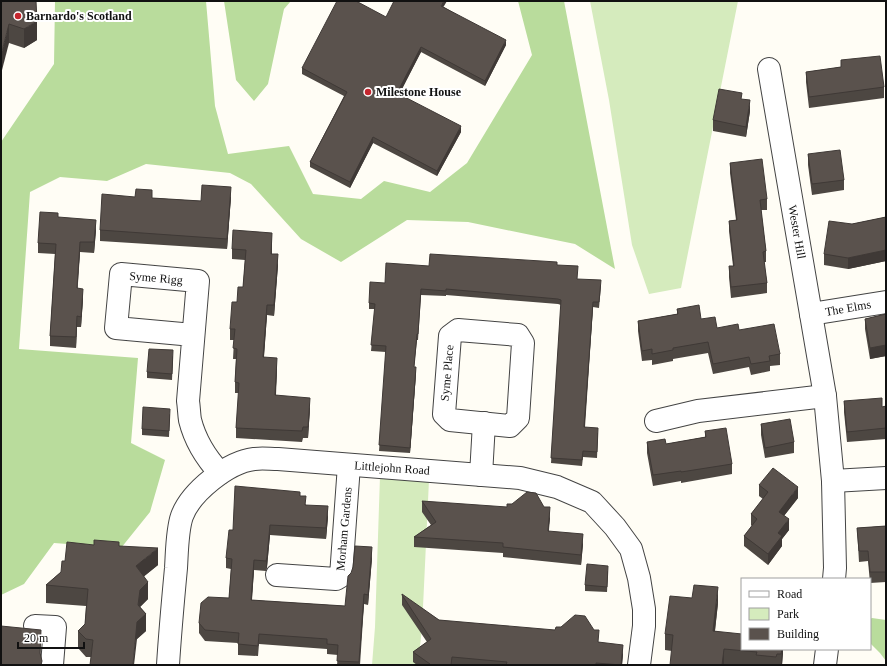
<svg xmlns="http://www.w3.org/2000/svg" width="887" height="666" viewBox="0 0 887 666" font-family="Georgia,serif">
<rect width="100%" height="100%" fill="#fffdf5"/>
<g fill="#d5ebbd">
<path d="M 590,1 L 738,1 L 681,288 L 649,294 L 632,245 L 609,100 Z"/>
<path d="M 380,476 L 429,480 L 422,628 L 418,665 L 372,665 L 375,627 Z"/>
</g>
<g fill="#b9dc9c">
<path d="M 55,1 L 206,1 L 215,106 L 228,154 L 289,146 L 313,194 L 361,199 L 384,181 L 430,192 L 467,163 L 532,55 L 518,1 L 564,1 L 615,269 L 575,244 L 468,222 L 407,220 L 341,262 L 301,239 L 251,184 L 230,173 L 146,164 L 107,181 L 60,177 L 30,192 L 19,349 L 138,358 L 131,443 L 165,460 L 150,512 L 121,548 L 54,543 L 24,584 L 1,595 L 1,142 L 54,64 Z"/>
<path d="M 224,1 L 291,1 L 284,9 L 268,84 L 254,101 L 236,80 Z"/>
<path d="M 872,618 L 886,620 L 886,661 L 880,653 L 870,643 L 870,619 Z"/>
</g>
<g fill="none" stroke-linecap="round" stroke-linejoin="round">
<g stroke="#444" stroke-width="24">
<g id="street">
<path d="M 769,69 L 825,396 L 833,481 L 835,568 L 834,579"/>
<path d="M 811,314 L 886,302"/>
<path d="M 458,330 L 518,335 L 523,343 L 518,418 L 510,426 L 450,420 L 444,414 L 450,336 Z"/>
<path d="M 193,335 L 116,328 L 121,274 L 198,281 L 188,401 C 189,407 189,414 190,420 C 195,440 207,459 220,473"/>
<path d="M 656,421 L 698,411 L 825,396"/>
<path d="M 481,475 L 484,423"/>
<path d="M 833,481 L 886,478"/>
<path d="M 277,575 L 336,579 L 341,576 L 349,465"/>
<path d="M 35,626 L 55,627 L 52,665"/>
<path d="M 168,665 C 170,633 173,600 176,568 C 177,553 177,530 182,516 C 191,492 228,462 254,459 C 262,458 270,459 278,459 L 520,478 L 557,487 L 592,502 L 615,527 L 631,549 L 639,578 L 644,609 L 644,626 L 639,665"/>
<path d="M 825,665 L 827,649"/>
</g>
</g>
<use href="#street" stroke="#fff" stroke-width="22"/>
</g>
<g fill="#4d4742">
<path d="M 1,1 L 37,40 L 24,48 L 9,43 Z"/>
<path d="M 444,7 L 506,45 L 485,86 L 421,52 L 399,94 L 461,132 L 437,176 L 373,143 L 350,188 L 310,167 L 310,162 L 344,96 L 302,74 L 302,68 L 386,17 Z"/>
<path d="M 841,60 L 884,87 L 884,98 L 809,108 L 806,82 L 806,72 L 841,67 Z"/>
<path d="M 750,111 L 746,137 L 713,131 L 713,120 Z"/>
<path d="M 808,154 L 844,180 L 844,190 L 812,195 L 808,165 Z"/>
<path d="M 730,163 L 767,199 L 767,210 L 761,210 L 766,251 L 766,262 L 764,262 L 767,283 L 767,293 L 731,298 L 729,277 L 729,266 L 733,266 L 729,231 L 729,221 L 736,220 L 730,173 Z"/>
<path d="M 231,197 L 227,249 L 100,241 L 100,230 L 152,198 L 201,201 Z"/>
<path d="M 58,217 L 96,230 L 94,253 L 80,252 L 77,288 L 83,299 L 81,327 L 77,327 L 76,348 L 50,346 L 50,336 L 55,254 L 38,253 L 38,243 Z"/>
<path d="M 886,217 L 886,261 L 848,269 L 824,265 L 824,254 L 852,224 Z"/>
<path d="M 272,243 L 272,254 L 278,265 L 274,316 L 267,315 L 264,357 L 277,369 L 276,395 L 310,408 L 308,438 L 303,438 L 302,442 L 236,438 L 236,428 L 239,393 L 235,393 L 235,382 L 236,359 L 233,359 L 234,340 L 230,340 L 230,329 L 237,302 L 243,287 L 245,260 L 232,259 L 232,249 Z"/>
<path d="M 557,265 L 577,279 L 601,286 L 599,308 L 593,307 L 585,427 L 598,433 L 597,458 L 583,457 L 582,466 L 551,463 L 561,305 L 558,304 L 446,295 L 446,296 L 421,295 L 418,340 L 417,340 L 414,367 L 416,373 L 410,453 L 379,451 L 386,352 L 371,351 L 375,309 L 369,309 L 369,303 L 385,283 L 429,266 Z"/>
<path d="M 677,309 L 701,319 L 717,328 L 739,330 L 780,354 L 780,365 L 770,366 L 770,371 L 751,375 L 749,367 L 713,374 L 708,353 L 673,359 L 673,361 L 652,365 L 652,360 L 642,361 L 638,331 L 638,321 L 677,314 Z"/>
<path d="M 886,314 L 886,356 L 870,359 L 865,329 L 865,319 Z"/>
<path d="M 173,356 L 172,380 L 147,378 L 147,372 Z"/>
<path d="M 844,401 L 882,407 L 886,406 L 886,439 L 847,442 L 844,412 Z"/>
<path d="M 170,414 L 169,437 L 142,435 L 142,429 Z"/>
<path d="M 761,424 L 794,442 L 794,453 L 765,458 L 761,435 Z"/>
<path d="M 705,431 L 732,464 L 732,474 L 681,483 L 681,481 L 653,486 L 647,453 L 647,442 L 666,444 L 705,437 Z"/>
<path d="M 759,485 L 798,498 L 784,516 L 789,530 L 782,539 L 782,546 L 768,565 L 744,546 L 744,536 L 752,526 L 751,525 L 751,514 L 763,499 L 759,496 Z"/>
<path d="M 300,496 L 306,505 L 328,517 L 326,539 L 270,535 L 267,567 L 266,571 L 254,570 L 252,600 L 345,606 L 372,558 L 368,605 L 364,604 L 360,665 L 337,665 L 338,655 L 327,654 L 327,649 L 259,644 L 258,656 L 238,655 L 238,643 L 205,641 L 199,633 L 199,623 L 229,598 L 231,569 L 226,568 L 226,558 L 233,530 Z"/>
<path d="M 422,501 L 550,518 L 548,531 L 583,544 L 581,565 L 503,557 L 503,553 L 414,547 L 414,537 L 431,525 L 422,512 Z"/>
<path d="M 886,526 L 886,582 L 870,583 L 868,561 L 859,562 L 857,528 Z"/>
<path d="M 94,545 L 119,546 L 158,565 L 144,576 L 148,599 L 140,607 L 146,631 L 137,639 L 91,657 L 86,657 L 78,648 L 78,631 L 85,624 L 86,606 L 46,603 L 46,585 L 61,572 Z"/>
<path d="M 608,571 L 607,592 L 585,591 L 585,585 Z"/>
<path d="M 402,595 L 439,620 L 599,642 L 623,654 L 622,665 L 417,665 L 413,662 L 413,652 L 427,642 L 402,605 Z"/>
<path d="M 718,603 L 715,631 L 783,649 L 782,665 L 724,665 L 672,651 L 665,650 L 665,634 Z"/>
</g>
<g fill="#3f3936">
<path d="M 444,1 L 447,1 L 441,11 L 441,6 Z"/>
<path d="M 37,21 L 37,40 L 24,48 L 24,29 Z"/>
<path d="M 9,24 L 9,43 L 1,74 L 1,55 Z"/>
<path d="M 506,40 L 506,45 L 485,86 L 485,81 Z"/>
<path d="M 421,47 L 421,52 L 397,99 L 397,93 Z"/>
<path d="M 750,100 L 750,111 L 746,137 L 746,127 Z"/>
<path d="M 461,126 L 461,132 L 437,176 L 437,171 Z"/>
<path d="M 373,137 L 373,143 L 350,188 L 350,182 Z"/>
<path d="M 231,187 L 231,197 L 227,249 L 227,239 Z"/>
<path d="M 96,220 L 96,230 L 94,253 L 94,242 Z"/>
<path d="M 272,233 L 272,243 L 271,264 L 271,254 Z"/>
<path d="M 80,242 L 80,252 L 77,299 L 77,288 Z"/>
<path d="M 886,250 L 886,261 L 848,269 L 848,258 Z"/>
<path d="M 278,254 L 278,265 L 274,316 L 274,305 Z"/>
<path d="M 83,289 L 83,299 L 81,327 L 81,317 Z"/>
<path d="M 593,302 L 593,307 L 584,432 L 584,427 Z"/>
<path d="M 267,305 L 267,315 L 263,368 L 263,357 Z"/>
<path d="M 77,316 L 77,327 L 76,348 L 76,337 Z"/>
<path d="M 886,345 L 886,356 L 870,359 L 870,348 Z"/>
<path d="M 277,358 L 277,369 L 275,406 L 275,395 Z"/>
<path d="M 416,367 L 416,373 L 410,453 L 410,448 Z"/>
<path d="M 310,398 L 310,408 L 308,438 L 308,427 Z"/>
<path d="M 798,487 L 798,498 L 779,522 L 779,512 Z"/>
<path d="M 328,506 L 328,517 L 326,539 L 326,528 Z"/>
<path d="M 550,507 L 550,518 L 548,541 L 548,531 Z"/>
<path d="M 789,519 L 789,530 L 782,539 L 782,546 L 768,565 L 768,554 L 778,533 Z"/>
<path d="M 270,525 L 270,535 L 267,567 L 266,571 L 266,561 Z"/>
<path d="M 583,534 L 583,544 L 581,565 L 581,555 Z"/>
<path d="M 372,547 L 372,558 L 368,605 L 368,595 Z"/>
<path d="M 158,548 L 158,565 L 136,583 L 136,566 Z"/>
<path d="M 254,560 L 254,570 L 251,610 L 251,600 Z"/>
<path d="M 148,582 L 148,599 L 140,607 L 146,614 L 146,631 L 137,639 L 134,665 L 133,665 L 140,590 Z"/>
<path d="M 718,587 L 718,603 L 713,647 L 713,631 Z"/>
<path d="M 364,594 L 364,604 L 359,665 Z"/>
<path d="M 41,630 L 41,641 L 40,664 L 40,653 Z"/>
<path d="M 623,645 L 623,654 L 622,665 L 621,665 Z"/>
<path d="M 724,649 L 724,665 L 722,665 Z"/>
<path d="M 782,649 L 783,649 L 783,654 L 782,665 L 781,665 Z"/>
</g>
<g fill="#5a524d" stroke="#3f3936">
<path d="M 1,1 L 36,1 L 37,21 L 24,29 L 9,24 L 1,55 Z"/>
<path d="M 337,1 L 356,1 L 386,17 L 394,1 L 444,1 L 441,6 L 506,40 L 485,81 L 421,47 L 397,93 L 461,126 L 437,171 L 373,137 L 350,182 L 310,162 L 347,92 L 302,68 Z"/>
<path d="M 880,56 L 884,87 L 809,97 L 806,72 L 841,67 L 841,60 Z"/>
<path d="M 719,89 L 742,93 L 741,99 L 750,100 L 746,127 L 713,120 Z"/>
<path d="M 840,150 L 844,180 L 812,184 L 808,154 Z"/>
<path d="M 762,159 L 767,199 L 760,200 L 766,251 L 763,252 L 767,283 L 731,287 L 729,266 L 734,266 L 729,221 L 737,220 L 730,163 Z"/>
<path d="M 202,185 L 231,187 L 227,239 L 100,230 L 102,194 L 135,197 L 136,189 L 152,190 L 152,198 L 201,201 Z"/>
<path d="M 40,212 L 58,213 L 58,217 L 96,220 L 94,242 L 80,242 L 77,288 L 83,289 L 81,317 L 77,316 L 76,337 L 50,336 L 56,244 L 38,243 Z"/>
<path d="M 886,217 L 886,250 L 848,258 L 824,254 L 829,221 L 852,224 Z"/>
<path d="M 233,230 L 272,233 L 271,254 L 278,254 L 274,305 L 267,305 L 263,357 L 277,358 L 275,395 L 310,398 L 308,427 L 303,427 L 302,431 L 236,428 L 239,383 L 235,382 L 237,349 L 233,348 L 235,329 L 230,329 L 232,302 L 237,302 L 238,287 L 243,287 L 246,250 L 232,249 Z"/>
<path d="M 430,254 L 557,262 L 557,265 L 578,266 L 577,279 L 601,280 L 599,302 L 593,302 L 584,427 L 598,428 L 597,452 L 583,451 L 582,460 L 551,458 L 561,300 L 558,299 L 446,289 L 446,291 L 421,289 L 418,334 L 417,334 L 414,367 L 416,367 L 410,448 L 379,445 L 386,346 L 371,345 L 375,304 L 369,303 L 370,282 L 385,283 L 386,263 L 429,266 Z"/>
<path d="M 699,305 L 701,319 L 715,317 L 717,328 L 738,324 L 739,330 L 774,324 L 780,354 L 769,356 L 770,361 L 751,364 L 749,357 L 713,364 L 708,342 L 673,348 L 673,350 L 652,354 L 652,349 L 642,351 L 638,321 L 678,314 L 677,309 Z"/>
<path d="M 886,314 L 886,345 L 870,348 L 865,319 Z"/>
<path d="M 149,349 L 173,350 L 172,374 L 147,372 Z"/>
<path d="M 882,398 L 882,407 L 886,406 L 886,428 L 847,432 L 844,401 Z"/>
<path d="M 143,407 L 170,409 L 169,431 L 142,429 Z"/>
<path d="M 790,419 L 794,442 L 765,448 L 761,424 Z"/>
<path d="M 726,428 L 732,464 L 681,472 L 681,471 L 653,475 L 647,442 L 665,439 L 666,444 L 706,437 L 705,431 Z"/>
<path d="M 773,468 L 798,487 L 779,512 L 789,519 L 778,533 L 782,536 L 768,554 L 744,536 L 757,519 L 751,514 L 768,492 L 759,485 Z"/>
<path d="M 235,486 L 300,492 L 300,496 L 306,496 L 305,505 L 328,506 L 326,528 L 270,525 L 267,557 L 266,561 L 254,560 L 251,600 L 345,606 L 348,576 L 351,573 L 353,567 L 355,546 L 372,547 L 368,595 L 364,594 L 359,662 L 337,661 L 338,645 L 327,644 L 327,639 L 259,634 L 258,646 L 238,644 L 239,633 L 205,630 L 199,623 L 201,603 L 208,597 L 229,598 L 232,559 L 226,558 L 229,530 L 233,530 Z"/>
<path d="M 527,492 L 536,493 L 544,507 L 550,507 L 548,531 L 583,534 L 581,555 L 503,547 L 503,543 L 414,537 L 436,522 L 422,501 L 507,507 L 507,504 L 512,504 Z"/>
<path d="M 886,526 L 886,572 L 870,572 L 868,551 L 859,551 L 857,528 Z"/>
<path d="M 94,540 L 119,542 L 119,546 L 158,548 L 136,566 L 148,582 L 140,590 L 138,605 L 146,614 L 137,622 L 133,665 L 90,665 L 93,640 L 86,639 L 78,631 L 85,624 L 88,589 L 46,585 L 61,572 L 62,561 L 65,561 L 67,542 L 94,545 Z"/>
<path d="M 587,564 L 608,566 L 607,587 L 585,585 Z"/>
<path d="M 694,585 L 718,587 L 713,631 L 742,634 L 742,649 L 782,649 L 781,654 L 777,654 L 776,657 L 756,655 L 757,652 L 724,649 L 722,665 L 670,665 L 673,635 L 665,634 L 670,596 L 692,598 Z"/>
<path d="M 402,594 L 439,620 L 555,630 L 556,627 L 561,627 L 575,615 L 585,616 L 594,630 L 599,630 L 598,642 L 623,645 L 621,665 L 596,663 L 596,665 L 506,665 L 507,662 L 452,657 L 451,665 L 430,665 L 430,664 L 413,652 L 431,639 L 402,595 Z"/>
<path d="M 1,626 L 41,630 L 40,653 L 42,661 L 41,665 L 1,665 Z"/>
</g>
<g fill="#c4262e" stroke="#fff" stroke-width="1.5">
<circle cx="18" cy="16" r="4"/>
<circle cx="368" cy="92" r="4"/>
</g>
<g text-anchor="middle" stroke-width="4" stroke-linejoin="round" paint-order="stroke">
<g font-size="12" font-weight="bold" fill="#111" stroke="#fff" text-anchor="start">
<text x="26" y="20">Barnardo's Scotland</text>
<text x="376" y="96">Milestone House</text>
</g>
<g font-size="12" fill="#111" stroke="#fff">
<text transform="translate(797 232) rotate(80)" y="4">Wester Hill</text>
<text transform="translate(156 278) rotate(5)" y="4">Syme Rigg</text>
<text transform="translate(848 308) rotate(-10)" y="4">The Elms</text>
<text transform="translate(447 373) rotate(-85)" y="4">Syme Place</text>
<text transform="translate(392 468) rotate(4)" y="4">Littlejohn Road</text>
<text transform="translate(344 529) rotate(-85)" y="4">Morham Gardens</text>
</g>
</g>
<rect width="887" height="666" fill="none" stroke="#111111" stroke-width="4"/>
<rect x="741" y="578" width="130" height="72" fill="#ffffff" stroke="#a0a0a0"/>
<rect x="749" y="591" width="20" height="6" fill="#ffffff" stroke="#a0a0a0"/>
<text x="777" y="598" font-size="12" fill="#111111">Road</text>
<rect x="749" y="608" width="20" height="12" fill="#d5ebbd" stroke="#a0a0a0"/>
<text x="777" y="618" font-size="12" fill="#111111">Park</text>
<rect x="749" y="628" width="20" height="12" fill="#5a524d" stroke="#a0a0a0"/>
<text x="777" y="638" font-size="12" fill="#111111">Building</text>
<path d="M18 642v6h66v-6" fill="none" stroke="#111111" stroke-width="2"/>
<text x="24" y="642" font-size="12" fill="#111111" stroke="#ffffff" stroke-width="3" paint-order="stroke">20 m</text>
</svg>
